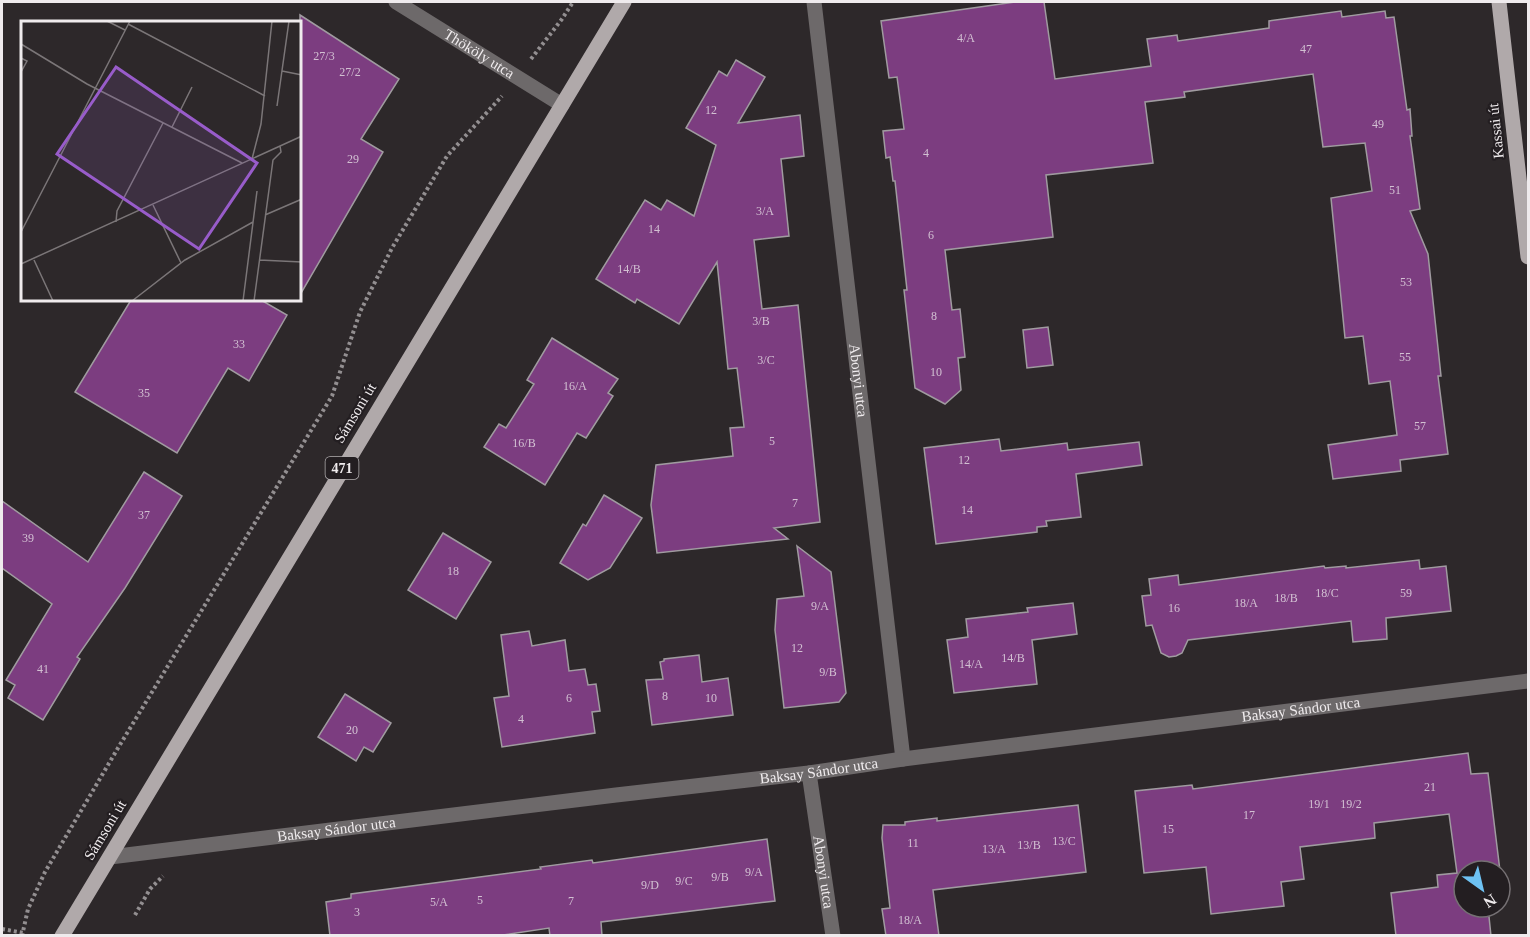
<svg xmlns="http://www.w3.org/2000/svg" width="1530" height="937" viewBox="0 0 1530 937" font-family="'Times New Roman',serif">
<rect width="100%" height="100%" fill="#2d282a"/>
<g fill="#7c3d80" stroke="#a09ba0" stroke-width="1.5">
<path d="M 1015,2 L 1044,2 L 1055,79 L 1151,66 L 1147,39 L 1177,35 L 1178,41 L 1269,28 L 1269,21 L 1341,11 L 1342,17 L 1385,11 L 1386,18 L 1394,17 L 1407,110 L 1410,109 L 1412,136 L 1410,136 L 1420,209 L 1410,211 L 1428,254 L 1441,376 L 1438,376 L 1448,454 L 1400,460 L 1401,471 L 1333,479 L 1328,445 L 1397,435 L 1390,381 L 1369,384 L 1363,336 L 1345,338 L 1331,198 L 1372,191 L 1365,143 L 1323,147 L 1313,74 L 1184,92 L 1185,97 L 1145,102 L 1153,163 L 1046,175 L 1053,237 L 945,250 L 952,310 L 960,309 L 965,357 L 958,358 L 961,390 L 945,404 L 915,388 L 904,290 L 907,290 L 895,181 L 893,181 L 890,157 L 886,158 L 883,131 L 904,129 L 897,77 L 889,78 L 881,21 Z"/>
<path d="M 300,15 L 399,79 L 361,139 L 383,152 L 300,295 Z"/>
<path d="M 736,60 L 765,77 L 738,123 L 800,115 L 804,156 L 781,159 L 789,236 L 754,240 L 762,309 L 798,305 L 820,522 L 774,528 L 788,539 L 657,553 L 651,505 L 656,465 L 733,456 L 730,428 L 744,427 L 737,368 L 728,369 L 717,262 L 679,324 L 637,299 L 635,303 L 596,279 L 645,200 L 661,210 L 667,200 L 694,216 L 716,145 L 686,128 L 719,71 L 727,76 Z"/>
<path d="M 131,300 L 261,300 L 287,315 L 249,381 L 228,368 L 177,453 L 75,392 Z"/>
<path d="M 1048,327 L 1053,365 L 1027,368 L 1023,330 Z"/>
<path d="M 552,338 L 618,379 L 608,393 L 613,396 L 586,438 L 577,433 L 545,485 L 484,447 L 499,424 L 506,428 L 534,384 L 527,380 Z"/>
<path d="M 999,439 L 1001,451 L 1067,443 L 1068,450 L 1139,442 L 1142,465 L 1076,474 L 1081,517 L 1046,521 L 1047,526 L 1037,527 L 1037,532 L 936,544 L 924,448 Z"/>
<path d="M 144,472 L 182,496 L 125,588 L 77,657 L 80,659 L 43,720 L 8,698 L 15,685 L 6,680 L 52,604 L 2,568 L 2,501 L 88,562 Z"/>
<path d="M 604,495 L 642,518 L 610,568 L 588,580 L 560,563 L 583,524 L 586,526 Z"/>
<path d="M 443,533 L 491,562 L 456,619 L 408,590 Z"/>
<path d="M 797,546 L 831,572 L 846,693 L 839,702 L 784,708 L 775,630 L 777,599 L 804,596 Z"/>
<path d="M 1419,560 L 1420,569 L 1446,566 L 1451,611 L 1386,618 L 1387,639 L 1353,642 L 1351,621 L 1188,640 L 1182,653 L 1176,656 L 1169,657 L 1161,653 L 1152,625 L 1146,626 L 1142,596 L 1151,595 L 1149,579 L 1178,575 L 1179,585 L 1324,566 L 1325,568 L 1346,566 L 1346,568 Z"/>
<path d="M 1073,603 L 1077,634 L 1032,640 L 1037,684 L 954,693 L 947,640 L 968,637 L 966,619 L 1028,612 L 1027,608 Z"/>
<path d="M 529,631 L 532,646 L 565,640 L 569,671 L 585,669 L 588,685 L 596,684 L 600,711 L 592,712 L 595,733 L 502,747 L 494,698 L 509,696 L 501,635 Z"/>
<path d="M 699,655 L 702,682 L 728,678 L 733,715 L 652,725 L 646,680 L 663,679 L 660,662 L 664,661 L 664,659 Z"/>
<path d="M 345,694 L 391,723 L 373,752 L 364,747 L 356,761 L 318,737 Z"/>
<path d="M 1468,753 L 1471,774 L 1488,773 L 1500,871 L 1464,871 L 1464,907 L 1488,907 L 1491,936 L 1396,936 L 1391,893 L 1438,887 L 1437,875 L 1457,873 L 1449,814 L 1374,823 L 1375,838 L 1300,847 L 1304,879 L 1281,882 L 1284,906 L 1211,914 L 1206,867 L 1144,873 L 1135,791 L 1192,785 L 1193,789 Z"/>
<path d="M 1078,805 L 1086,872 L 933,890 L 939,936 L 886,936 L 882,909 L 890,908 L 882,838 L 883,825 L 905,825 L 905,822 L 937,818 L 937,821 Z"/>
<path d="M 767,839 L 775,901 L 601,922 L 602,936 L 550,936 L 549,928 L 496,936 L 330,936 L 326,902 L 351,898 L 351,894 L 541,869 L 540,867 L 592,860 L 593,863 Z"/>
</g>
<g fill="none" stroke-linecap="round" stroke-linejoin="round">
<g stroke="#938f91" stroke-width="4" stroke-dasharray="3 3" stroke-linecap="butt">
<path d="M 531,59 L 562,19 L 573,2"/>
<path d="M 135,915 L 150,889 L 163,876"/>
<path d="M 2,929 L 24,933"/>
<path d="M 22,936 L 28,909 L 45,872 L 118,748 L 332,396 L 360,312 L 392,248 L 447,156 L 502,96"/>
</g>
<g stroke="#6d696a" stroke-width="15">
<path id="s1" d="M 396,2 L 562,105"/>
<path id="s2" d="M 814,2 L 903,759"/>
<path id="s3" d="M 809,773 L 833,936"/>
<path id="s4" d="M 110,857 L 616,795 L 809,773 L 903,759 L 1528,681"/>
</g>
<g stroke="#b0a9aa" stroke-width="15">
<path d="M 1499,2 L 1528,257"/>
<path d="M 62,936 L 624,2"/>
</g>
</g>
<g text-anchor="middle" stroke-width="4.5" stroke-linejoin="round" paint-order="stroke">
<g font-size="12" fill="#d2c0d2">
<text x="966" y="42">4/A</text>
<text x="1306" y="53">47</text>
<text x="324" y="60">27/3</text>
<text x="350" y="76">27/2</text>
<text x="711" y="114">12</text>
<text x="1378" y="128">49</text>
<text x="926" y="157">4</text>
<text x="353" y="163">29</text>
<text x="1395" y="194">51</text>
<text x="765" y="215">3/A</text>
<text x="654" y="233">14</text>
<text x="931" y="239">6</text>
<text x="629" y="273">14/B</text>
<text x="1406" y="286">53</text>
<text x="934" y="320">8</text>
<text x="761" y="325">3/B</text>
<text x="239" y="348">33</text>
<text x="1405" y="361">55</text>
<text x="766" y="364">3/C</text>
<text x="936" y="376">10</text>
<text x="575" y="390">16/A</text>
<text x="144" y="397">35</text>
<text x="1420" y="430">57</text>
<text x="772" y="445">5</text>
<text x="524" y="447">16/B</text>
<text x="964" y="464">12</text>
<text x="795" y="507">7</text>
<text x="967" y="514">14</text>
<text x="144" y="519">37</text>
<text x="28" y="542">39</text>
<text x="453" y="575">18</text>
<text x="1327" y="597">18/C</text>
<text x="1406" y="597">59</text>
<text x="1286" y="602">18/B</text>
<text x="1246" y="607">18/A</text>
<text x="820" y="610">9/A</text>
<text x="1174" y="612">16</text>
<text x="797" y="652">12</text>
<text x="1013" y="662">14/B</text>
<text x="971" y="668">14/A</text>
<text x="43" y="673">41</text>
<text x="828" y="676">9/B</text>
<text x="665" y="700">8</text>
<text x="569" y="702">6</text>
<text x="711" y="702">10</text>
<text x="521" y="723">4</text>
<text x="352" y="734">20</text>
<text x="1430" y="791">21</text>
<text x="1319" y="808">19/1</text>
<text x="1351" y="808">19/2</text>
<text x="1249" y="819">17</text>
<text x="1168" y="833">15</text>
<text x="1064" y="845">13/C</text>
<text x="913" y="847">11</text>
<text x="1029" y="849">13/B</text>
<text x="994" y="853">13/A</text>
<text x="754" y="876">9/A</text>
<text x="720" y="881">9/B</text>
<text x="684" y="885">9/C</text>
<text x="650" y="889">9/D</text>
<text x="480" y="904">5</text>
<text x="571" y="905">7</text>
<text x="439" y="906">5/A</text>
<text x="357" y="916">3</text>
<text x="910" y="924">18/A</text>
</g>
<rect fill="#231e21" stroke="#b2aeb0" stroke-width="1.5" x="325.5" y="457" width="33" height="22" rx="4.5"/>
<g font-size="14" font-weight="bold" fill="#efebed">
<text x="342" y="473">471</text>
</g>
<g font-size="15" fill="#efebed" stroke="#231e21">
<text dy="5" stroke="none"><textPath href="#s1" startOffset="98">Thököly utca</textPath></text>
<text transform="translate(1496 131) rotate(-96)" y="5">Kassai út</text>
<text dy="5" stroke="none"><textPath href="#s2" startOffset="381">Abonyi utca</textPath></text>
<text transform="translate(355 413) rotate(-59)" y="5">Sámsoni út</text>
<text dy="5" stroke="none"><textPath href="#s4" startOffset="1200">Baksay Sándor utca</textPath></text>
<text dy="5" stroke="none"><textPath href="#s4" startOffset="714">Baksay Sándor utca</textPath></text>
<text dy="5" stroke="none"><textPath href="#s4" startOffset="228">Baksay Sándor utca</textPath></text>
<text transform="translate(105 830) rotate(-59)" y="5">Sámsoni út</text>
<text dy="5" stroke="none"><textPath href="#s3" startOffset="100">Abonyi utca</textPath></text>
</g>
</g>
<g transform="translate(21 21)">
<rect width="280" height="280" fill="#2d282a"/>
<path fill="none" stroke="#7b7678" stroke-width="1.5" d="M 86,0 L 104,9M 107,3 L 244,75M 0,23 L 66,63 L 221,142M 0,37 L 6,40 L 0,51M 261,50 L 281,54M 256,85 L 268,0M 151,106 L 171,66M 231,138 L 240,103 L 251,0M 132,184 L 160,242M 244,194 L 281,178M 95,201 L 96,190 L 142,102M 0,211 L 109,0M 13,239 L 32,280M 238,239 L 281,241M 0,243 L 281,115M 111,280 L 164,239 L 232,201M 222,280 L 236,170M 233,280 L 252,139 L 260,131 L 259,125"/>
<path fill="#985cca" fill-opacity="0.15" stroke="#985cca" stroke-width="3" d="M 95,46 L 236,142 L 178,228 L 36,133 Z"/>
<rect width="280" height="280" fill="none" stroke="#efebed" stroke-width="3"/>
</g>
<rect width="1530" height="937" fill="none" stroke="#efebed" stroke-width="6"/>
<g transform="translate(1482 889) rotate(146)"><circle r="28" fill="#231e21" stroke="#757073" stroke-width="1.5"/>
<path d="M0-4.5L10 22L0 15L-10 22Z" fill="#6ec2f3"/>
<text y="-9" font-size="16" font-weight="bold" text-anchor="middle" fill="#efebed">N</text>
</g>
</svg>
